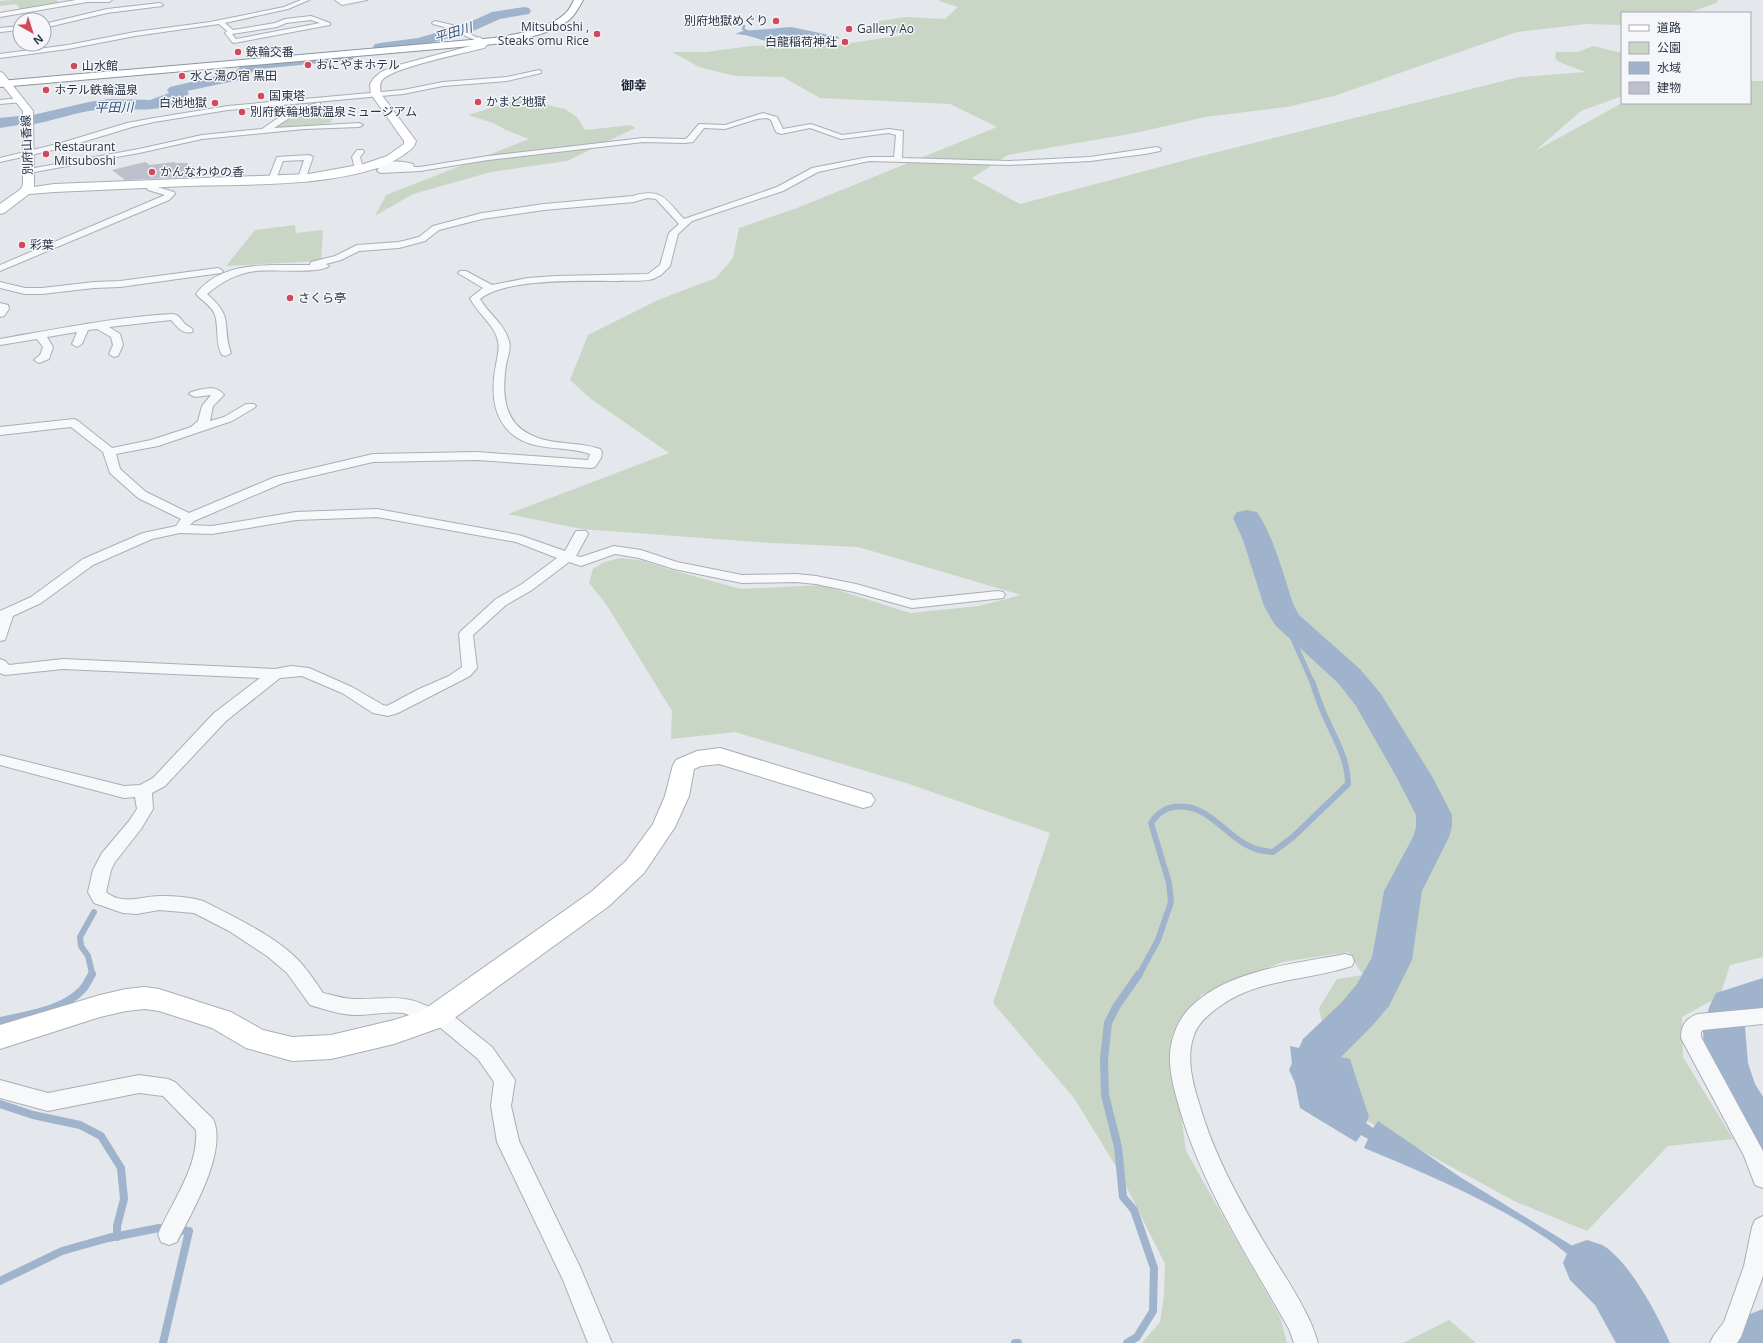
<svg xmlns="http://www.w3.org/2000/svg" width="1763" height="1343" viewBox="0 0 1763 1343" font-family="'Open Sans','Noto Sans JP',sans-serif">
<rect width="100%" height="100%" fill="#e4e7ec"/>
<g fill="#c9d6c5">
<path d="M 14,0 L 56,0 L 61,4 L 21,10 L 16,4 L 0,6 L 0,1 Z"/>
<path d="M 941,0 L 1718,0 L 1716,3 L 1691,12 L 1692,13 L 1622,13 L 1622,25 L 1585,24 L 1517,32 L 1334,96 L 1287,107 L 1205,117 L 1135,133 L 1008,155 L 972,178 L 1020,204 L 1190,159 L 1519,77 L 1586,72 L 1559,62 L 1555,58 L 1556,52 L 1578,52 L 1593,46 L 1622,53 L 1622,96 L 1581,111 L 1535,151 L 1622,103 L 1750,103 L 1750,81 L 1763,81 L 1763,957 L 1730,965 L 1720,996 L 1682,1017 L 1683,1057 L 1733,1139 L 1668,1146 L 1587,1231 L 1514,1201 L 1349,1111 L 1332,1069 L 1319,1008 L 1337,979 L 1363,975 L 1348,952 L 1282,962 L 1201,995 L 1171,1043 L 1186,1151 L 1280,1317 L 1287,1343 L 1142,1343 L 1160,1322 L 1164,1296 L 1165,1264 L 1117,1168 L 1074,1098 L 993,1003 L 1050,833 L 906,783 L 735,732 L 671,739 L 672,711 L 606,604 L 589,583 L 593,569 L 604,562 L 620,558 L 640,560 L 668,569 L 741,589 L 822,585 L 910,613 L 979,606 L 1021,595 L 858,547 L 772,543 L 581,529 L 508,514 L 669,453 L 591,399 L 570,380 L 588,335 L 658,300 L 716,278 L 733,258 L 739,228 L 797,208 L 997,127 L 950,104 L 820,98 L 783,77 L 735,76 L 699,67 L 672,52 L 706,52 L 751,46 L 838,45 L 904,35 L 878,28 L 879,21 L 906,17 L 945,19 L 958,7 L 939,1 Z"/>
<path d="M 520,99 L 565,109 L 577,117 L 585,130 L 631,125 L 635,128 L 567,161 L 491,172 L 413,194 L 375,216 L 386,195 L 529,139 L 506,130 L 493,123 L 468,115 Z"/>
<path d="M 324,110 L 329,111 L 334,116 L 330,123 L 274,130 C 282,121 292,113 305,111 C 311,110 318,111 324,110 Z"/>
<path d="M 295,225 L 296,233 L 323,230 L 321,261 L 226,266 L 255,230 Z"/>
<path d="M 1449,1320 L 1476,1343 L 1403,1343 Z"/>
</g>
<g fill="#9fb4cc">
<path d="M 791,27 L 839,37 L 839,38 C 832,42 830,37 824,38 C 808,39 793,45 777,43 C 763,42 750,34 735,34 L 743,31 Z"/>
<path d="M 1290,1046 L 1350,1059 L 1369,1117 L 1366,1123 L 1373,1128 L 1378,1121 L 1460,1177 L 1571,1245 L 1593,1262 L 1610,1278 L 1619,1295 L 1615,1297 C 1603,1281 1590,1272 1575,1260 C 1565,1253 1556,1244 1546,1238 C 1490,1200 1426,1174 1364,1148 L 1368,1139 L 1361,1135 L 1356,1142 L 1300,1108 L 1293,1073 Z"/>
</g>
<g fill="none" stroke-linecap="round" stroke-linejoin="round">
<path stroke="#9fb4cc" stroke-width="2.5" d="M 744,26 L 743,29 L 749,32"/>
<path stroke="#9fb4cc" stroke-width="5" d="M 1287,620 L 1290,632 L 1312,682"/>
<g stroke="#9fb4cc" stroke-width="6">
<path d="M 91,975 L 92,973 L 88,956 L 81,946 L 80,937 L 94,912"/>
<path d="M 1139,975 L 1158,940 L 1171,902 L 1169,883 L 1151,823 C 1156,815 1163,809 1173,807 C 1206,802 1221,831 1247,845 C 1255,850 1263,851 1273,852 L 1293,837 L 1348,784 C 1348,759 1335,739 1325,716 C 1320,705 1316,693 1312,681"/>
</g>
<g stroke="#9fb4cc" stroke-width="8">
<path d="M 0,1021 C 26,1015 62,1011 82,990 C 86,986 89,979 92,974"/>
<path d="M 0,1104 L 33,1115 L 80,1125 L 101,1136 L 121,1168 L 124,1199 L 117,1226 L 117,1237"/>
<path d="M 0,1281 L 62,1251 L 108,1238 L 159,1228 L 168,1229"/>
<path d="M 163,1343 L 189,1231 L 176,1230"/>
<path d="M 1015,1343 L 1018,1343"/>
<path d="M 1127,1343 L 1137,1337 L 1153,1311 L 1154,1268 L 1134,1210 L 1123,1197 L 1118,1147 L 1105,1095 L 1104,1059 L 1108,1023 L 1116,1007 L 1139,974"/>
</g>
<g fill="#9fb4cc" fill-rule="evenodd">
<path d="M 524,7 L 529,8 L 531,11 L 529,14 L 500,19 L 473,31 L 424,45 L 380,51 L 375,50 L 373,47 L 375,44 L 380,43 L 418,38 L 463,25 L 492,12 Z"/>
<path d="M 347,53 L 352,54 L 354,57 L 352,60 L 259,69 L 253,71 L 244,79 L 187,91 L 189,93 C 172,118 121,106 96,110 C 73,113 52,121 30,125 L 25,124 L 0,128 L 0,118 L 19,116 L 24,117 L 89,102 L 109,99 L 150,100 L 169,93 L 167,90 L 170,87 L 234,72 L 243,65 L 258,61 Z"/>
<path d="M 1247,510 L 1257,512 C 1275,539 1283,575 1294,606 L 1299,615 L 1360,669 L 1381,694 L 1433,778 L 1452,815 L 1452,827 L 1449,837 L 1422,891 L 1412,960 L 1389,1006 L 1372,1026 L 1336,1062 L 1333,1070 L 1343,1091 L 1337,1104 L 1321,1110 L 1305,1104 L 1289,1070 L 1303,1039 L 1342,1002 L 1357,984 L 1372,957 L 1384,891 L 1413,837 L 1416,827 L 1416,815 L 1397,778 L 1356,706 L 1338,683 L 1276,626 L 1272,620 L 1264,606 L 1243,540 L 1233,518 L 1237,512 Z"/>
<path d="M 1763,978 L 1763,1012 L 1748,1016 L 1745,1027 L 1748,1063 L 1755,1084 L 1763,1097 L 1763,1157 L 1747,1151 L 1719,1104 L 1713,1091 L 1704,1063 L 1703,1027 L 1710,1005 L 1716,993 Z"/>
<path d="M 1587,1240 C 1592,1242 1599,1243 1604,1246 C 1631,1264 1657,1314 1670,1343 L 1616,1343 L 1595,1305 L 1570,1280 L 1563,1263 L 1570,1246 Z"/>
<path d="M 1763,1309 L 1763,1343 L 1733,1343 L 1745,1316 Z"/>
</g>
</g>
<path fill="#bbc0ca" d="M 145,162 L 150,165 L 175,162 L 175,163 L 188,163 L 187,167 L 194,166 L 187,177 L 125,180 L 112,170 Z"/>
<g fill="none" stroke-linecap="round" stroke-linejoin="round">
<g stroke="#a9aeb7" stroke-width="2">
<g id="street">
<path d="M 76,0 L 112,0 L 109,2 L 87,2 L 0,17 L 0,13 Z"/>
<path d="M 301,0 L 309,0 L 288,9 L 225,23 L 233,30 L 275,23 L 285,19 L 311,16 L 330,23 L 330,25 L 234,43 L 232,42 L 225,33 L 227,31 L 219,24 L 135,36 L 68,49 L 0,58 L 0,54 L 68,45 L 135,32 L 210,22 L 284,7 ZM 311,20 L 320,23 L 236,39 L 232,34 L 277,27 L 286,23 Z"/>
<path d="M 335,0 L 367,0 L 342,5 Z"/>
<path d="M 160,3 L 163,5 L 162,6 L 107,13 L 44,28 L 44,24 L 107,9 Z"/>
<path d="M 435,21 L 452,25 L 482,40 L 477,41 L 448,28 L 433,24 L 432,23 Z"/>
<path d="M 20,26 L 20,30 L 0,32 L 0,28 Z"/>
<path d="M 539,70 L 541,71 L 541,73 L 507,81 L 443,86 L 403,94 L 228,110 L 154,122 L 132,127 L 66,147 L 0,162 L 0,158 L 61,143 L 127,123 L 154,118 L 228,106 L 403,90 L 443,82 L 507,77 Z"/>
<path d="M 20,98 L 23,98 L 23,102 L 0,104 L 0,100 Z"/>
<path d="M 317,103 L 320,103 L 320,107 L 291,117 L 274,128 L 359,123 L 363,125 L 359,127 L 304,129 L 202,139 L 139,153 L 29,173 L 25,171 L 29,169 L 139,149 L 202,135 L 262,129 L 285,113 Z"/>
<path d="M 763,113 L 777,117 L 783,129 L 811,124 L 842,135 L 889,129 L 903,131 L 902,158 L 1009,161 L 1090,157 L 1157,147 L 1161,149 L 1160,151 L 1145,154 L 1090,161 L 1009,165 L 869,161 L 818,172 L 783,191 L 692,221 L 678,234 L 670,266 L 661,275 L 653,279 C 642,282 628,280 616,281 C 583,281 506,278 480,299 C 488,313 503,323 508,338 C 512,347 508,356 506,365 C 502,392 503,421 529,434 C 551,446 578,441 600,449 L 602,452 L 601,458 L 595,467 L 591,468 L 477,460 L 373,462 L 283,483 L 194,521 L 190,525 L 212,526 L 296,512 L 377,509 L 519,535 L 565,551 L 576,531 L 586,531 L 588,534 L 576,556 L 581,557 L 614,546 L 641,550 L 677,562 L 742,575 L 796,574 L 816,576 L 856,584 L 912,600 L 998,591 L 1003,592 L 1005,595 L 1003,598 L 912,608 L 854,592 L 816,584 L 796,582 L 742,583 L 674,569 L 639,558 L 615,554 L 581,566 L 569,562 L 532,590 L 506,605 L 473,635 L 477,668 L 470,676 L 398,713 L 388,716 L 373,713 L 342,693 L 302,676 L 280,678 L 226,721 L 165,786 L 152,793 L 153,809 L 141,829 L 115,862 L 111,870 L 106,892 C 123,906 142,896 160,896 C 174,896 190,897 203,901 C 234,917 278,937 301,963 C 309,972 316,983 323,993 C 333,995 344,999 354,999 C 385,1000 405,992 434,1010 L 439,1008 L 446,1010 L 492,1047 L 515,1080 L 511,1106 L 519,1141 L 580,1267 L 612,1343 L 588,1343 L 563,1280 L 497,1142 L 491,1106 L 494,1082 L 478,1059 L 437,1025 C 425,1030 415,1015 403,1013 C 387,1011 371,1015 356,1015 C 341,1015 324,1009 310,1005 L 287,973 L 267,956 L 229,931 L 194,913 L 159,910 L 137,914 L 123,913 L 94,903 L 88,892 L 93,870 L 102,853 L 129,821 L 137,809 L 135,797 L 124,798 L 0,765 L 0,755 L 124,786 L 140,785 L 153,778 L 214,713 L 260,678 L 63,669 L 5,675 L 0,673 L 0,659 L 5,661 L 9,665 L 63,659 L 275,669 L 291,666 L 309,668 L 352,687 L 383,705 L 387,706 L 419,689 L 449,676 L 462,667 L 459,634 L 461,631 L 496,599 L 522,584 L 557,558 L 516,542 L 377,517 L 296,520 L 212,534 L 180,533 L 152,539 L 93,565 L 41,603 L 13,616 L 5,640 L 0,641 L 0,611 L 31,597 L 83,559 L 143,533 L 176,526 L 181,519 L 138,498 L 110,473 L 103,452 L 71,427 L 0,435 L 0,427 L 74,419 L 78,421 L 112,448 L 151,440 L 191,427 L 198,421 L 202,406 L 211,395 L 195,397 L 189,394 L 191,392 C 203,389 216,384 224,395 L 213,406 L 210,421 L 224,417 L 246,404 L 254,404 L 256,406 L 254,408 L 232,421 L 158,446 L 116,454 L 120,469 L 146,492 L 189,513 L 275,477 L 373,454 L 477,452 L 588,460 L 590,454 C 568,446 543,451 521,440 C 493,425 490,394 496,365 C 497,357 500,349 498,341 C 495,325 477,313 470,298 L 483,288 L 458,273 L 460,271 L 466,271 L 492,285 L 528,278 L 556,276 L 648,274 L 660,265 L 669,233 L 679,224 L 656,199 L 647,198 L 634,202 L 544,210 L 482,219 L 439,230 L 425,241 L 399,248 L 359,251 L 341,260 L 326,264 L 329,266 C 321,274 270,269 256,271 C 238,273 221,282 207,294 C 235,318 221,324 231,353 L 226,356 L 222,355 C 215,343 219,328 215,315 C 212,306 202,301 196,294 C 222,259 272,266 310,265 L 311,262 L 335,256 L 357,245 L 399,242 L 419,237 L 433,226 L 482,213 L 544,204 L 633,196 C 662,187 666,200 684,219 L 777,187 L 812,168 L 869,157 L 894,157 L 896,135 L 889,133 L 841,139 L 810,128 L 781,134 L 776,132 L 771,120 L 767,118 L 757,119 L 725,129 L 704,128 L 693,142 L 685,143 L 643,142 L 488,160 L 420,171 L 381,173 L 377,171 L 379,168 L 359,171 L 355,169 L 352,157 L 357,150 L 363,150 L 364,152 L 360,157 L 363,168 C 378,162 397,159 413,164 L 414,167 L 420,167 L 488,156 L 643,138 L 685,139 L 687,138 L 699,124 L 725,125 Z"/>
<path d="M 309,155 L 313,157 L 305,180 L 302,181 L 298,178 L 304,160 L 283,161 L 275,182 L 272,183 L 268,180 L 277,157 Z"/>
<path d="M 149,181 L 152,182 L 154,186 L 174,192 L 175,194 L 169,200 L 0,271 L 0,265 L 165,195 L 148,190 L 145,184 Z"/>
<path d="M 218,268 L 223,271 L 221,273 L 120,287 L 94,288 L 42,294 L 25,294 L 0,288 L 0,282 L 25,288 L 42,288 L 94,282 L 120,281 Z"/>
<path d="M 0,303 L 8,305 L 9,309 L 4,316 L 0,317 Z"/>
<path d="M 173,314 C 180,316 180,318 184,323 C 187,326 191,327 193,330 L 192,332 C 182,335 177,326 171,320 L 109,327 L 120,334 L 123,345 L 118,356 L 114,357 L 109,354 L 113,345 L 111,337 L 97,329 L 88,330 L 82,344 L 77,347 L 72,344 L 77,332 L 47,337 L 53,347 L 49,359 L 39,363 L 34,360 L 40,355 L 43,347 L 37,339 L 0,345 L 0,339 C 57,329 115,317 173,314 Z"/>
<path d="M 1345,954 L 1352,956 L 1354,961 L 1352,966 C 1307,981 1259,978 1220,1006 C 1210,1013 1198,1023 1194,1035 C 1186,1057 1192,1081 1199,1103 C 1213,1153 1238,1198 1264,1242 C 1278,1266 1295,1290 1307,1315 C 1312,1324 1315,1334 1318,1343 L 1294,1343 L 1289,1329 C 1249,1258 1203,1188 1180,1110 C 1175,1092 1169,1073 1170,1054 C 1171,1039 1177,1023 1186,1012 C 1222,970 1294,964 1345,954 Z"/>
<path d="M 1763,1008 L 1763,1024 L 1703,1030 L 1701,1032 L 1701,1037 L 1763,1151 L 1763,1188 L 1755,1185 L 1744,1156 L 1681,1038 C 1681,1025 1686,1018 1698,1014 Z"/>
<path d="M 139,1075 L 168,1079 L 175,1082 L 213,1119 C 228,1151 192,1212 177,1242 L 169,1245 L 161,1242 L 158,1234 C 172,1202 199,1166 196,1130 L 163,1096 L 139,1093 L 48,1111 L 0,1098 L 0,1080 L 48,1093 Z"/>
<path d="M 1763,1216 L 1763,1276 L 1741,1337 L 1737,1343 L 1710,1343 L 1714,1335 L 1724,1322 L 1744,1266 L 1752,1227 L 1755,1220 Z"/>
</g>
</g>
<g stroke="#a9aeb7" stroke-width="2">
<g id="secondary">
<path d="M 479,37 L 489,43 L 484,48 C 464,53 396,67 383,79 C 379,83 380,89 381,94 L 416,141 C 414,149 408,151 402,156 C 353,188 246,184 188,186 C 143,188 99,190 54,192 L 29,194 L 4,213 L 0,214 L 0,204 L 21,189 L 23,184 L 23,111 L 0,82 L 0,72 L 3,73 L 33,111 L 34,187 L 54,184 L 309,174 L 364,164 L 387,156 L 404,144 L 404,141 L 371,94 L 370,84 L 374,78 L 381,72 L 395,66 L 478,44 L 474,40 Z"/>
<path d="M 720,748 L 871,794 L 875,800 L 871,806 L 863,808 L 719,764 L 701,766 L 694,769 L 689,796 L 675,827 L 644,873 L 609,906 L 442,1027 L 394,1044 L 331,1059 L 292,1061 L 246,1048 L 212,1028 L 159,1011 L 145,1009 L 126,1011 L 100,1017 L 0,1049 L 0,1025 L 100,995 L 126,989 L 145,987 L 159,989 L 221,1009 L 231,1012 L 263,1030 L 292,1037 L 331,1035 L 394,1020 L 422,1011 L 591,892 L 626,861 L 653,824 L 665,796 L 673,765 L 676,760 L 697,751 Z"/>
</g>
</g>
<g stroke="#8b94a3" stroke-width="2">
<path id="highway" d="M 574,0 L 583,0 C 580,5 577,11 573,16 C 557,34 517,40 494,44 L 0,87 L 0,81 L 494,38 C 517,34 548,30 566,13 C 570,9 572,4 574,0 Z"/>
</g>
<use href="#street" fill="#f7f8fa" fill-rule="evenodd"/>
<use href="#secondary" fill="#fff" fill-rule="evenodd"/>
<use href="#highway" fill="#fff" fill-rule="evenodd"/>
</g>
<g fill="#d1495b" stroke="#f4f6f9" stroke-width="1.5">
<circle cx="776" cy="21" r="4"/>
<circle cx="849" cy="29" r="4"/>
<circle cx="597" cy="34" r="4"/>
<circle cx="845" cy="42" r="4"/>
<circle cx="238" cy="52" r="4"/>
<circle cx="308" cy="65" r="4"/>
<circle cx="74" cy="66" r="4"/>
<circle cx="182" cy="76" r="4"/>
<circle cx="46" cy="90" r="4"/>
<circle cx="261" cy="96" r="4"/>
<circle cx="478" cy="102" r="4"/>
<circle cx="215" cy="103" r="4"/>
<circle cx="242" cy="112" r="4"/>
<circle cx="46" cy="154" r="4"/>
<circle cx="152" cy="172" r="4"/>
<circle cx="22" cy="245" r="4"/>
<circle cx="290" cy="298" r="4"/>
</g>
<g text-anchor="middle" stroke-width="3" stroke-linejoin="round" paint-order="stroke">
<g font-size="12" fill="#2b3445" stroke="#f4f6f9" text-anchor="start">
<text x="768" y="25" text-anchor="end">別府地獄めぐり</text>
<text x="589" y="31" text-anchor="end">Mitsuboshi ,<tspan x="589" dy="14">Steaks omu Rice</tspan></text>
<text x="857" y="33">Gallery Ao</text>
<text x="837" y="46" text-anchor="end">白龍稲荷神社</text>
<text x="246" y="56">鉄輪交番</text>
<text x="316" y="69">おにやまホテル</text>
<text x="82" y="70">山水館</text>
<text x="190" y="80">水と湯の宿 黒田</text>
<text x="54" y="94">ホテル鉄輪温泉</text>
<text x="269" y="100">国東塔</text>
<text x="486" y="106">かまど地獄</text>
<text x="207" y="107" text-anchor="end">白池地獄</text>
<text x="250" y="116">別府鉄輪地獄温泉ミュージアム</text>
<text x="54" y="151">Restaurant<tspan x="54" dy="14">Mitsuboshi</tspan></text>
<text x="160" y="176">かんなわゆの香</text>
<text x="30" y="249">彩葉</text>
<text x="298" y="302">さくら亭</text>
</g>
<g font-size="12" fill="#2b3445" stroke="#f4f6f9">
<text transform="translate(27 145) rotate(-92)" y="4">別府山香線</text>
</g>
<g font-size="13" font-style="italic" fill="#34527a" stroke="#f4f6f9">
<text transform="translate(453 32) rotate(-17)" y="5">平田川</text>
<text transform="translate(114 107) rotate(-1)" y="5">平田川</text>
</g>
<g font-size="13" font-weight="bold" fill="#1d2536" stroke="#f4f6f9">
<text x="634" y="90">御幸</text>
</g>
</g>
<rect x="1621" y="12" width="130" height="92" fill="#f4f6f9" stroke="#a4a8b1"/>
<rect x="1629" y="25" width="20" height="6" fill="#ffffff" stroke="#a4a8b1"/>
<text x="1657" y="32" font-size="12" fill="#2b3445">道路</text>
<rect x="1629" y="42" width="20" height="12" fill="#c9d6c5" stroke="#a4a8b1"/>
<text x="1657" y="52" font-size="12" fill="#2b3445">公園</text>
<rect x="1629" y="62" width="20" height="12" fill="#9fb4cc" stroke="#a4a8b1"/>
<text x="1657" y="72" font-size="12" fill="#2b3445">水域</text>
<rect x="1629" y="82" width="20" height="12" fill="#bbc0ca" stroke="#a4a8b1"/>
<text x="1657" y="92" font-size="12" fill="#2b3445">建物</text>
<g transform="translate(32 32) rotate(141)"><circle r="19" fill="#f4f6f9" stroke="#a4a8b1"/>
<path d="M0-3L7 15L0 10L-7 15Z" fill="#d1495b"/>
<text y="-6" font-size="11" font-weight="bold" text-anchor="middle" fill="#2b3445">N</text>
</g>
</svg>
